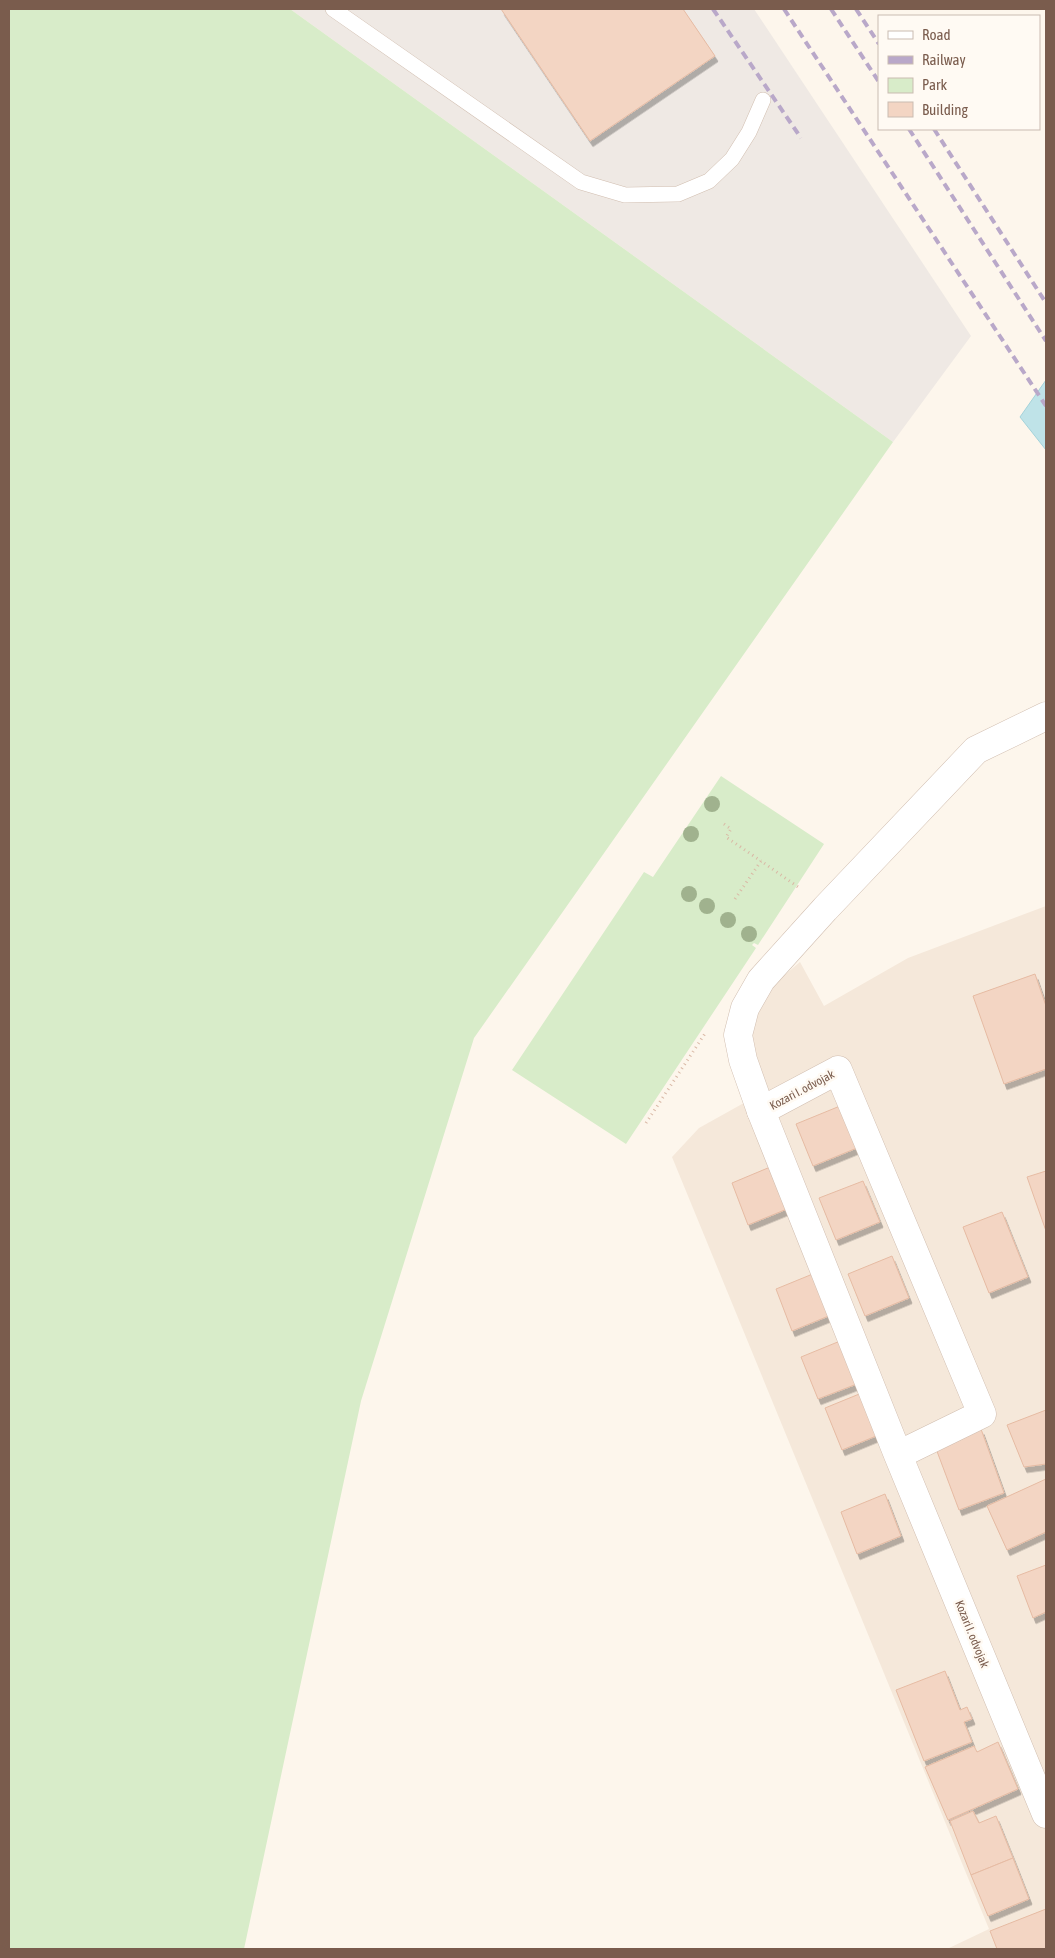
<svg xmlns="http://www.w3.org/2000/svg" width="1055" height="1958" viewBox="0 0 1055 1958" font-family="'Asap Condensed',sans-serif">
<defs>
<filter id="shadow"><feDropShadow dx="3" dy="5.5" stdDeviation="0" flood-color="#0004"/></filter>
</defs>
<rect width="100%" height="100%" fill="#fdf6ec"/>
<path fill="#f5e8da" d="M 1046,906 L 1046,1949 L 947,1949 L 989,1929 L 672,1157 L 699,1128 L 760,1094 L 749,1055 L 751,1024 L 775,983 L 800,962 L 824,1006 L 908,958 Z"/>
<path fill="#efe9e4" d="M 290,9 L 754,9 L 971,336 L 893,442 Z"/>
<g fill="#d8ecc9">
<path d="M 9,9 L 290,9 L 893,442 L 474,1038 L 361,1401 L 244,1949 L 9,1949 Z"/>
<path d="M 721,776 L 824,844 L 758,945 L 754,943 L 752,945 L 756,948 L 626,1144 L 512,1070 L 644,872 L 653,877 Z"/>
</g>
<path fill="#bfe3e8" stroke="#a5d3da" d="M 1046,380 L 1046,450 L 1020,417 Z"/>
<g fill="#f3d5c3" stroke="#e6bba3" filter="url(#shadow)">
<path d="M 501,9 L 683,9 L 715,56 L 590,141 Z"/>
<path d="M 1035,974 L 1046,1006 L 1046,1069 L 1004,1084 L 973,996 Z"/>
<path d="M 840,1106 L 857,1148 L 813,1166 L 796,1124 Z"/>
<path d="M 775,1165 L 792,1207 L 748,1225 L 732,1183 Z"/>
<path d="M 1046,1171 L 1046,1231 L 1027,1177 Z"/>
<path d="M 863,1181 L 880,1222 L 836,1240 L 819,1198 Z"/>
<path d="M 1002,1212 L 1028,1277 L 989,1293 L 963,1227 Z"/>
<path d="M 892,1256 L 909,1298 L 865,1316 L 848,1274 Z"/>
<path d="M 820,1271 L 836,1313 L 792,1331 L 776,1289 Z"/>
<path d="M 845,1339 L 862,1382 L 818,1399 L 801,1357 Z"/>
<path d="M 869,1390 L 886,1432 L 842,1450 L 825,1408 Z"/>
<path d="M 1046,1410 L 1046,1464 L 1024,1467 L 1007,1425 Z"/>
<path d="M 981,1429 L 1004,1493 L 959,1510 L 935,1446 Z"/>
<path d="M 1046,1479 L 1046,1532 L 1007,1550 L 987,1506 Z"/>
<path d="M 885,1494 L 901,1536 L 857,1554 L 841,1512 Z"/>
<path d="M 1046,1565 L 1046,1612 L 1033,1618 L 1017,1576 Z"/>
<path d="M 945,1671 L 960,1710 L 967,1707 L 972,1719 L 964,1722 L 972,1742 L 924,1761 L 896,1690 Z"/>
<path d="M 998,1742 L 1018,1789 L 948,1820 L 925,1767 L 974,1746 L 977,1752 Z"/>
<path d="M 973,1811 L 979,1823 L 996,1816 L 1013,1858 L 971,1875 L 950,1821 Z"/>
<path d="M 1013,1858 L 1029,1899 L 988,1916 L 971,1875 Z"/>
<path d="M 1046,1909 L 1046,1949 L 997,1949 L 990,1931 Z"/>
</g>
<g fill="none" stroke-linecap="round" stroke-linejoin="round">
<g stroke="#d1beb0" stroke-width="16">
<path id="lane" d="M 333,9 L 581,182 L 625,195 L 678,194 L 709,181 L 732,159 L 749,132 L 763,100"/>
</g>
<g stroke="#d1beb0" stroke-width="29">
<g id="street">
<path d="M 761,1111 L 743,1060 L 738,1035 L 745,1008 L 761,980 L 825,909 L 976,750 L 1046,716"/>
<path d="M 898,1455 L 982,1414 L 838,1070 L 761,1111 L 898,1455 L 1046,1814"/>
</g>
</g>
<g stroke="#d9b8a5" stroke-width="3" stroke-dasharray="1 4" stroke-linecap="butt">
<path d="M 724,824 L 731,829 L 726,837 L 761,861"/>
<path d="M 735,899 L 761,861 L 801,889"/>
<path d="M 646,1123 L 706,1032"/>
</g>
<use href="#lane" stroke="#fff" stroke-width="15"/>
<use href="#street" stroke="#fff" stroke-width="28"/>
<g stroke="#b9a8c9" stroke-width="4" stroke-dasharray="8 5" stroke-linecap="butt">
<path d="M 713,9 L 801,138"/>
<path d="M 784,9 L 1046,406"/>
<path d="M 831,9 L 879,82"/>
<path d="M 856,9 L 879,44"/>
<path d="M 909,129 L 1046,341"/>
<path d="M 934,129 L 1046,303"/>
</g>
</g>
<g fill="#a0b28e">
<circle cx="712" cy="804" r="8"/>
<circle cx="691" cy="834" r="8"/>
<circle cx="689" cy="894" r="8"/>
<circle cx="707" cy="906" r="8"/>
<circle cx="728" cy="920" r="8"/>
<circle cx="749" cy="934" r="8"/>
</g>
<g text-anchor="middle" stroke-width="5" stroke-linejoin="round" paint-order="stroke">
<g font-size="12" fill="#7a5c4d" stroke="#fffaf3">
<text transform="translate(802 1090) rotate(-28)" y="4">Kozari I. odvojak</text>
<text transform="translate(972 1634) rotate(68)" y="4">Kozari I. odvojak</text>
</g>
</g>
<rect width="1055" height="1958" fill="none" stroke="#7a5c4d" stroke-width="20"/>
<rect x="878" y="15" width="162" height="115" fill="#fffaf3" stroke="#cabbb1"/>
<rect x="888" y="31" width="25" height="8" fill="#ffffff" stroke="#cabbb1"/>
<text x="922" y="40" font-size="15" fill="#7a5c4d">Road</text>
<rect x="888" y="56" width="25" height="8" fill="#b9a8c9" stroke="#cabbb1"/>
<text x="922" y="65" font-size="15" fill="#7a5c4d">Railway</text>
<rect x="888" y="78" width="25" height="15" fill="#d8ecc9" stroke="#cabbb1"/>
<text x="922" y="90" font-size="15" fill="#7a5c4d">Park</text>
<rect x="888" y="102" width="25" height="15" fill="#f3d5c3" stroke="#cabbb1"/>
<text x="922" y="115" font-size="15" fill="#7a5c4d">Building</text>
</svg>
